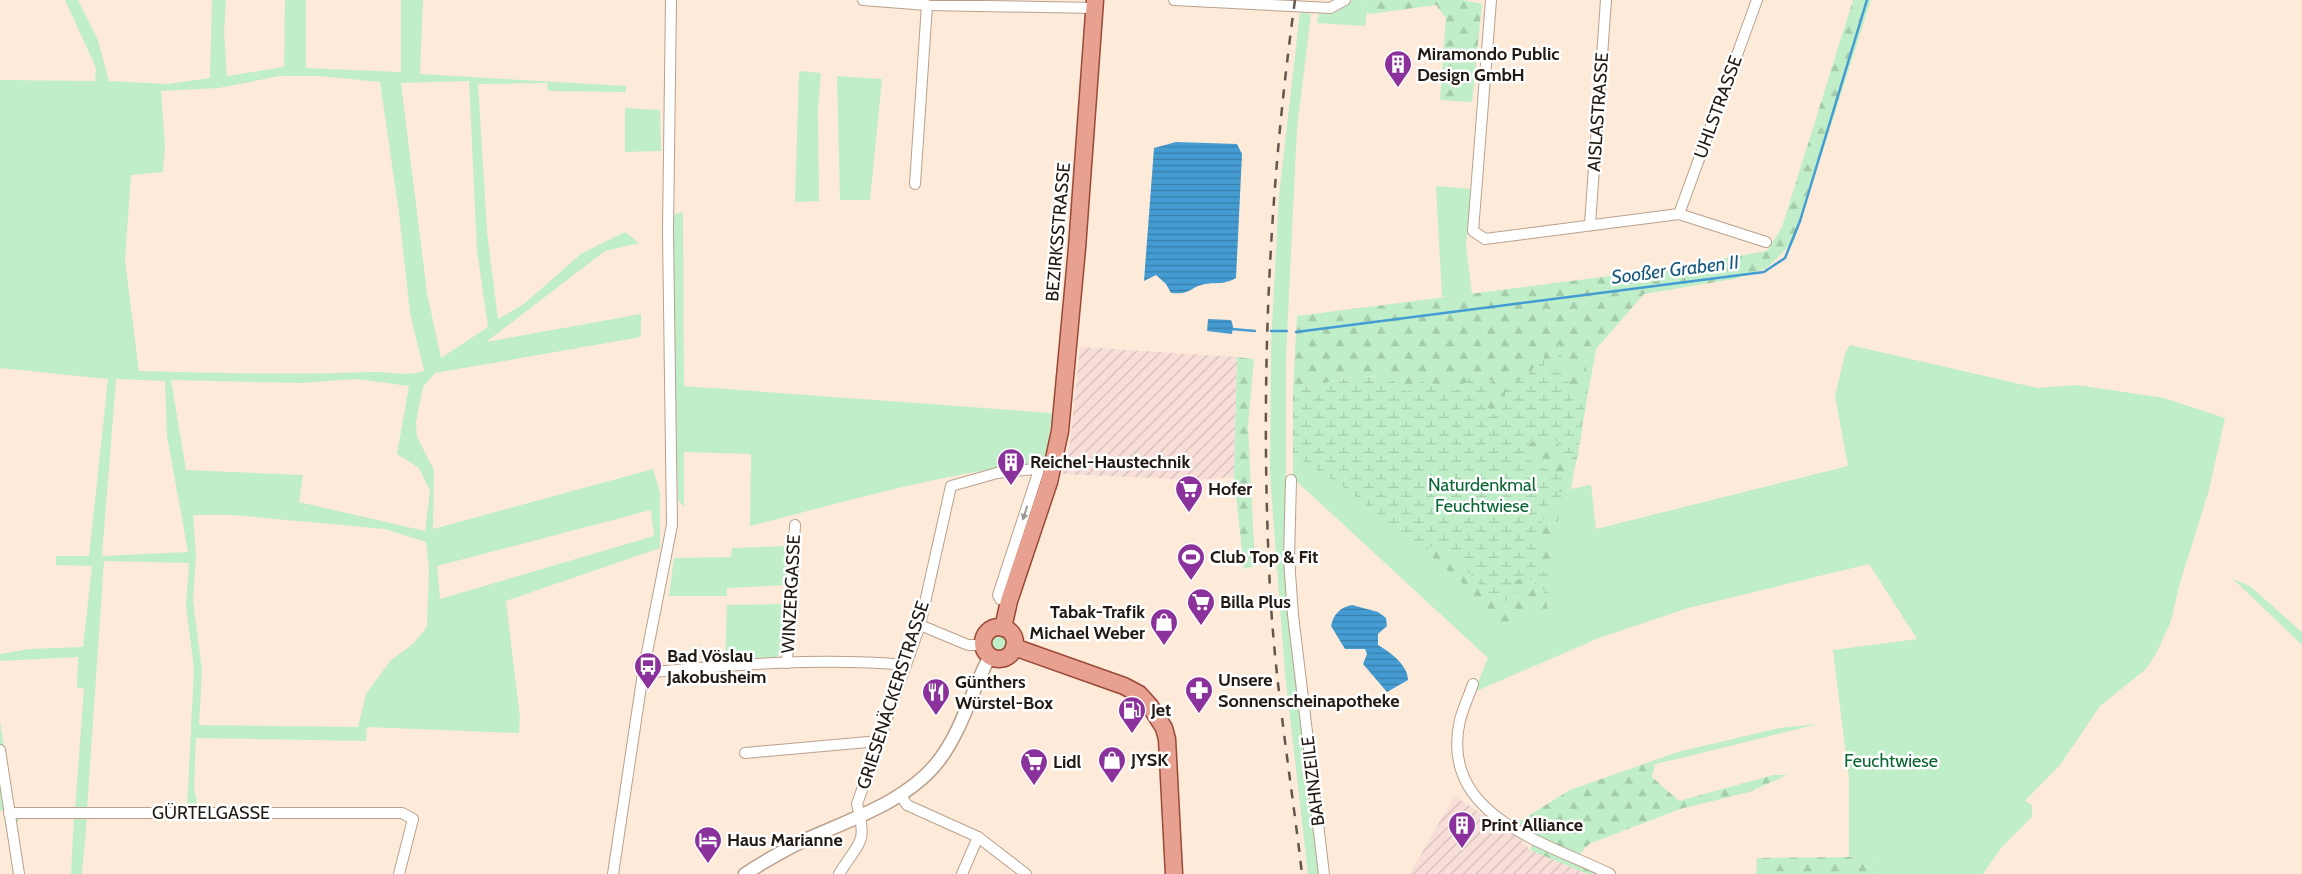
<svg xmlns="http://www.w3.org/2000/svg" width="2302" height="874" viewBox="0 0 2302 874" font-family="Cabin,sans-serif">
<defs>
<pattern id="industrial-furrows" width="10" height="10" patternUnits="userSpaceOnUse" patternTransform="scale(1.25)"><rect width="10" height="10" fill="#f8ded8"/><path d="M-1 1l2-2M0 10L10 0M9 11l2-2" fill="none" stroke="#d4beb8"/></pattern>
<pattern id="forest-firs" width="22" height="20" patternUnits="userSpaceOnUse" patternTransform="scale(1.25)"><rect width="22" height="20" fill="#bfeec8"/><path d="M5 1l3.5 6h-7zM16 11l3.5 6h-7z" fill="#a4ccab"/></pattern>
<pattern id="wetland-marsh" width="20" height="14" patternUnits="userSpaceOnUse" patternTransform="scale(1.25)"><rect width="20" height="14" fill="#bfeec8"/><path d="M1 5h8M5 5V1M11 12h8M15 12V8" fill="none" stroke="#a4ccab"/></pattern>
<pattern id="water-rules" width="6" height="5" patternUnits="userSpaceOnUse" patternTransform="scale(1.25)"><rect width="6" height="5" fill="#449cd2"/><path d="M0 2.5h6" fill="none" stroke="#387ea9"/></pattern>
</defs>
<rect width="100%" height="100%" fill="#feead9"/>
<g fill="url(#industrial-furrows)">
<path d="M 1080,347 L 1237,357 L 1234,477 L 1196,480 L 1063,474 L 1070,442 Z"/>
<path d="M 1454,796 L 1518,837 L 1530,850 L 1588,874 L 1410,874 Z"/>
</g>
<g fill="#bfeec8" fill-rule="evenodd">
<path d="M 65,0 L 78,0 L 98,40 L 109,81 L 168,84 L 210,78 L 212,0 L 226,0 L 224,32 L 227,76 L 284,67 L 285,0 L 306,0 L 306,68 L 401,72 L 401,0 L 423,0 L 420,74 L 626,86 L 626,92 L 548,91 L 547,83 L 478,84 L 487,232 L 498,319 L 524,304 L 582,253 L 625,232 L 639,243 L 605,251 L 486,342 L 641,314 L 641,337 L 435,373 L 423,387 L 416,422 L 417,437 L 434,470 L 433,529 L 653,469 L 660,492 L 660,548 L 506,601 L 520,718 L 519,733 L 367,727 L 366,741 L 196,738 L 194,787 L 200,819 L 87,818 L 82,874 L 71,874 L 74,817 L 22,815 L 16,824 L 24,874 L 14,874 L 3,811 L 0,811 L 0,722 L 14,807 L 75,809 L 84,688 L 77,688 L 78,657 L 0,661 L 0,654 L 29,649 L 83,647 L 92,566 L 56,565 L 56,556 L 89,556 L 108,379 L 0,368 L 0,80 L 95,81 L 96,68 ZM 280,76 L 320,76 L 380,82 L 399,213 L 410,313 L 424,371 C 403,377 391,371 368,372 C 292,375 216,373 139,371 L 125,260 L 131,175 L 163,172 L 165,147 L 161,91 L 219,88 ZM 469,81 L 477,250 L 488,327 L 441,358 L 427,293 L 401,83 ZM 116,379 L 165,381 L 167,436 L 188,552 L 102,556 ZM 357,379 L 409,386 L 397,454 L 419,468 L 430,491 L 425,531 L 299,502 L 303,475 L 186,470 L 171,380 L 301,383 ZM 651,510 L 654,536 L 440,599 L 437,566 ZM 193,515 L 233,515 L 385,529 L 426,542 L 429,568 L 427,627 L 413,644 L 391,660 L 366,694 L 358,727 L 199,725 L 202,670 L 193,601 L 196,554 ZM 104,561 L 189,563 L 186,606 L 194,669 L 187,810 L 87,809 Z"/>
<path d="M 1353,0 L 1365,0 L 1360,7 L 1367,12 L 1365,26 L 1317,23 L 1319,14 L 1336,12 Z"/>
<path d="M 1867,0 L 1871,0 L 1794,241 Z"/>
<path d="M 1300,12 L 1311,14 L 1297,128 L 1286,356 L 1286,600 L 1319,874 L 1308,874 L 1285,673 L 1270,474 L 1271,344 L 1279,195 Z"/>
<path d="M 799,71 L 821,73 L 818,108 L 819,201 L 795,202 Z"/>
<path d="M 837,76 L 882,79 L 870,200 L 840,200 Z"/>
<path d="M 625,108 L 660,110 L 661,151 L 625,152 Z"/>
<path d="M 1436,186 L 1472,189 L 1466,246 L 1472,294 L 1442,297 Z"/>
<path d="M 683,212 L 684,386 L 1052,413 L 1046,462 C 945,472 848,501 750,526 L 751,454 L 684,452 L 684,507 L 678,500 L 672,215 Z"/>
<path d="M 1850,345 L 2037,388 L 2077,385 L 2164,398 L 2225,418 L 2209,490 L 2179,586 L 2171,621 L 2157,652 L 2146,669 L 2100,706 L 2060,765 L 2025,801 L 2032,805 L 2032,817 L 2001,848 L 1983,874 L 1874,874 L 1877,860 L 1849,857 L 1849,779 L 1833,650 L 1917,639 L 1869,564 L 1688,608 L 1599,638 L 1474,692 L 1488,658 L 1293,478 L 1293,390 L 1596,349 L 1571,489 L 1591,485 L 1596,529 L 1848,466 L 1835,396 L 1845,354 Z"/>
<path d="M 789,546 L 787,585 L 727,588 L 727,596 L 669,596 L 674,558 L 731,557 L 732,548 Z"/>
<path d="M 2232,578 L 2251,587 L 2302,632 L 2302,645 Z"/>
<path d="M 786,604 L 783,651 L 776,657 L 725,659 L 727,605 Z"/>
<circle cx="999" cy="643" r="10"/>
<path d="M 1818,724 L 1677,759 L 1678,752 L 1779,728 Z"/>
</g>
<g fill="url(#forest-firs)">
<path d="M 1365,0 L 1463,0 L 1482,4 L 1472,102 L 1440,100 L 1446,18 L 1436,5 L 1370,14 L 1360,7 Z"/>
<path d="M 1853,0 L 1867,0 L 1794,241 L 1767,268 L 1734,279 L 1644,294 L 1596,349 L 1575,352 L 1586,363 L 1587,393 L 1572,397 L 1559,345 L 1557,373 L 1545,370 L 1543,353 L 1530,373 L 1505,389 L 1505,406 L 1494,416 C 1479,395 1445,388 1422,381 L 1407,392 L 1388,377 L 1357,376 L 1293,390 L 1297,316 L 1649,271 L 1767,251 L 1782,227 Z"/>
<path d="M 1237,357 L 1254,359 L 1248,426 L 1255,566 L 1244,569 L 1234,477 Z"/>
<path d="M 1539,437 L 1557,441 L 1565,460 L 1578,456 L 1564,493 L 1558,491 L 1565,475 L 1532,464 L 1526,447 Z"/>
<path d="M 1560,501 L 1560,510 L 1549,571 L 1538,573 C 1540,550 1535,512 1560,501 Z"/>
<path d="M 1444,543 L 1485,591 L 1509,585 L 1525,575 L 1544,591 L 1548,609 L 1490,627 C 1482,612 1475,597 1463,584 C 1452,571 1433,564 1428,548 Z"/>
<path d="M 1678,752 L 1677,759 L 1655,764 L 1652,777 L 1679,801 L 1773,775 L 1787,775 L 1749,792 L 1680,809 L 1589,844 L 1578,856 L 1553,846 L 1515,824 L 1570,790 Z"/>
<path d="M 1532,845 L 1601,874 L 1588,874 L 1530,850 Z"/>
<path d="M 1849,857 L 1877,860 L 1874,874 L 1756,874 L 1757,858 Z"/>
</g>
<path fill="url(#wetland-marsh)" d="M 1559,343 L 1572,397 L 1587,393 L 1578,456 L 1565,460 L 1557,441 L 1539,437 L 1526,447 L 1532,464 L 1565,475 L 1558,491 L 1564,493 L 1560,510 L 1559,501 C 1535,512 1540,550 1538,573 L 1549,571 L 1548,609 L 1544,591 L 1525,575 L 1510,585 L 1517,595 L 1506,601 L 1485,591 L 1444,544 L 1428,548 L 1431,556 L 1341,485 L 1293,455 L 1293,390 L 1357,376 L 1388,377 L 1407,392 L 1422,381 L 1455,391 L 1474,374 L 1493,381 L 1487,406 L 1494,415 L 1505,406 L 1505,389 L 1530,373 L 1543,352 L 1545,370 L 1557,373 Z"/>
<g fill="url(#water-rules)">
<path d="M 1176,142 L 1237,144 L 1242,154 L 1236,278 C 1223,285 1219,282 1205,284 C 1190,287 1191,295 1171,293 L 1166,284 L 1156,275 L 1144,281 L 1154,148 Z"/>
<path d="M 1208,319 L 1231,320 L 1233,326 L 1232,334 L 1207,331 Z"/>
<path d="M 1352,605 L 1378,612 L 1386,618 L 1387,626 L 1378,634 L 1378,645 C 1390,652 1408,665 1408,680 L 1387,692 L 1363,664 L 1367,654 L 1365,649 L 1345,649 L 1331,626 C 1334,614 1339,608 1352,605 Z"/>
</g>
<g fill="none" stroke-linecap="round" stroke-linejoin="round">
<g stroke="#449cd2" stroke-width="2.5">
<path d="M 1232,329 L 1255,331"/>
<path d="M 1271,331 L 1287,331"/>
<path d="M 1296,332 L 1764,272 L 1785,258 L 1800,221 L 1867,0"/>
</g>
<g stroke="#b9a18d" stroke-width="12">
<g id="minor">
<path d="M 863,0 L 927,5 L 1095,8"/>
<path d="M 1174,0 L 1330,8 L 1345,0"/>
<path d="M 1491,0 L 1473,231 L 1485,239 L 1679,214 L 1766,242"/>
<path d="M 915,184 L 927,5"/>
<path d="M 1679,214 L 1757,0"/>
<path d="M 1590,224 L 1606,0"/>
<path d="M 1291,480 L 1289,559 L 1293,615 L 1324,874"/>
<path d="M 1009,601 L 1000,599 L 998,595 L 1040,467"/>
<path d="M 920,625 L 968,645 L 983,645"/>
<path d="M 787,663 L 795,525"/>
<path d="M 643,673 C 730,665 819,657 906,665"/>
<path d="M 1473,684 C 1469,696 1463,708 1460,720 C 1438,816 1545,842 1610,874"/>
<path d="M 0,750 L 19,874"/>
<path d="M 745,753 L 879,741"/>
<path d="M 900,794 L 907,805 L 978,837 L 1026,874"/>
<path d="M 9,813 L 402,813 L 413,819 L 399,874"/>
<path d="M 613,874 L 643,673 L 672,525 L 668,231 L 671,0"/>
<path d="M 839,874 C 859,841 868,845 857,804 L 920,625 L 951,486 L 997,473 L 1053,467"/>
<path d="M 962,874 L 978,837"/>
</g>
</g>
<g stroke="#b9a18d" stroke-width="15">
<path id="tertiary" d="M 745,874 C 765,861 784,850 805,840 C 851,819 909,801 940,759 C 963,728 972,689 990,656"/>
</g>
<g stroke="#994935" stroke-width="19">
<g id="primary">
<circle cx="999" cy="643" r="16"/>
<path d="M 1003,628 L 1009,601 L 1049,482 L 1060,431 L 1077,248 L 1095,0"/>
<path d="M 1014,647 L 1124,686 L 1139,694 L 1150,706 L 1164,728 L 1167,739 L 1174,874"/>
</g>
</g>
<use href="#minor" stroke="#fff" stroke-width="10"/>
<use href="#tertiary" stroke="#fff" stroke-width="12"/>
<use href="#primary" stroke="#e8a191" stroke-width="16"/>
<path stroke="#62564c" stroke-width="2.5" stroke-dasharray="9 9" stroke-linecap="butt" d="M 1295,0 C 1268,196 1260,392 1270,589 C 1275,684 1291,779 1302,874"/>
</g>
<defs><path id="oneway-solid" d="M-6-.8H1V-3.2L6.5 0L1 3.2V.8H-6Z" transform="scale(1.25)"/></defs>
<use fill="#9c9895" href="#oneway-solid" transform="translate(1025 513) rotate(108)"/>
<defs>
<g id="building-pin" transform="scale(1.4375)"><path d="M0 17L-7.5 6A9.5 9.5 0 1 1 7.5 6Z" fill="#8b319c" stroke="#fff"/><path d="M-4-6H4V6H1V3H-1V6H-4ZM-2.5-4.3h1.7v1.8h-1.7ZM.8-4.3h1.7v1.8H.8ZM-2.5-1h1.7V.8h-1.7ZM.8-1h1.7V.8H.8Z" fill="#fff"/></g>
<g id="supermarket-pin" transform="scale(1.4375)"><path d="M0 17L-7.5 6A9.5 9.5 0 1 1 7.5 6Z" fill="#8b319c" stroke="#fff"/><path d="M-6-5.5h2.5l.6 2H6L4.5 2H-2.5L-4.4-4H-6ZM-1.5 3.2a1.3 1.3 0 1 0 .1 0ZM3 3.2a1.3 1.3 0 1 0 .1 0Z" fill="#fff"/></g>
<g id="stadium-pin" transform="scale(1.4375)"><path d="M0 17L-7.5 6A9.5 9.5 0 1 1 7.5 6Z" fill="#8b319c" stroke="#fff"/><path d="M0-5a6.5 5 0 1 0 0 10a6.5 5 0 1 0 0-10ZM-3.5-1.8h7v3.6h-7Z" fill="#fff"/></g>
<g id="shop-pin" transform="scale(1.4375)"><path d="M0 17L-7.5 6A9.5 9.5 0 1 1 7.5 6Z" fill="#8b319c" stroke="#fff"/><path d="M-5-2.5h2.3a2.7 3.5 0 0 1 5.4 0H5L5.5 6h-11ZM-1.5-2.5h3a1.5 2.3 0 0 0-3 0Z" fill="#fff"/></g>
<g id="bus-pin" transform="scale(1.4375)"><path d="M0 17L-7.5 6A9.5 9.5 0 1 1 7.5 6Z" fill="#8b319c" stroke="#fff"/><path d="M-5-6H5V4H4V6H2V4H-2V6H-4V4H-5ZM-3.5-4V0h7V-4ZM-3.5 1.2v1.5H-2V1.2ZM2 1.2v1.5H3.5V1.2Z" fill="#fff"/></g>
<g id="pharmacy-pin" transform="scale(1.4375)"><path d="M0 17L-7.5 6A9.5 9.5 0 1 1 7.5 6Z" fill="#8b319c" stroke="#fff"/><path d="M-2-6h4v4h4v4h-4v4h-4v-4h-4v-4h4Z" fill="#fff"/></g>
<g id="restaurant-pin" transform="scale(1.4375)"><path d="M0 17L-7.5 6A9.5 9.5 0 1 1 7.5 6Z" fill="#8b319c" stroke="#fff"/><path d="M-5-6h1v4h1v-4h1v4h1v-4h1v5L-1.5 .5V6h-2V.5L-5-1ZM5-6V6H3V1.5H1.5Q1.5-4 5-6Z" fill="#fff"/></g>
<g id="fuel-pin" transform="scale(1.4375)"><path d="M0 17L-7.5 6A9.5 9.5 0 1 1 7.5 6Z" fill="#8b319c" stroke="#fff"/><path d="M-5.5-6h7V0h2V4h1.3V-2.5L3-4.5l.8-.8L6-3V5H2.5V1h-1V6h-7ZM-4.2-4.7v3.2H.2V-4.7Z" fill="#fff"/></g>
<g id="hotel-pin" transform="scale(1.4375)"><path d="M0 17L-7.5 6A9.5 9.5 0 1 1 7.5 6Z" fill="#8b319c" stroke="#fff"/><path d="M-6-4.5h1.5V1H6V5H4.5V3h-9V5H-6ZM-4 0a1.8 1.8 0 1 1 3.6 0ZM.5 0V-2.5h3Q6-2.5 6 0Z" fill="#fff"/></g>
</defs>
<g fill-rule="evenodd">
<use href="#building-pin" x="1398" y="64"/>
<use href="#building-pin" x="1011" y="462"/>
<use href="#supermarket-pin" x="1189" y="489"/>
<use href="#stadium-pin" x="1191" y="557"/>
<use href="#supermarket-pin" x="1201" y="602"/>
<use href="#shop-pin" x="1164" y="622"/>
<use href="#bus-pin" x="648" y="666"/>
<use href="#pharmacy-pin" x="1199" y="690"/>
<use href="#restaurant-pin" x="936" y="692"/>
<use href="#fuel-pin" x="1132" y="710"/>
<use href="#shop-pin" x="1112" y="760"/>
<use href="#supermarket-pin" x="1034" y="762"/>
<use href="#building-pin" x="1462" y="825"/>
<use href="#hotel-pin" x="708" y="840"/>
</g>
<g text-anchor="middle" stroke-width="5" stroke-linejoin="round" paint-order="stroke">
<g font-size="18" font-weight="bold" fill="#231b13" stroke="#fff" text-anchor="start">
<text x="1417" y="60">Miramondo Public<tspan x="1417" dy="21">Design GmbH</tspan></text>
<text x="1030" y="468">Reichel-Haustechnik</text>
<text x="1208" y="495">Hofer</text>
<text x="1210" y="563">Club Top &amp; Fit</text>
<text x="1220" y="608">Billa Plus</text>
<text x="1145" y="618" text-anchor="end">Tabak-Trafik<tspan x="1145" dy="21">Michael Weber</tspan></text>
<text x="667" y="662">Bad Vöslau<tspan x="667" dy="21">Jakobusheim</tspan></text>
<text x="1218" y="686">Unsere<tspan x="1218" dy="21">Sonnenscheinapotheke</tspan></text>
<text x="955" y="688">Günthers<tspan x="955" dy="21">Würstel-Box</tspan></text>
<text x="1151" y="716">Jet</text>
<text x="1131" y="766">JYSK</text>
<text x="1053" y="768">Lidl</text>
<text x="1481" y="831">Print Alliance</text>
<text x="727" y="846">Haus Marianne</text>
</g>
<g font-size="18" fill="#231b13" stroke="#fff">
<text transform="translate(1718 107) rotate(-70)" y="6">UHLSTRASSE</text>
<text transform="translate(1598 112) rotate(-86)" y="6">AISLASTRASSE</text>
<text transform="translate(1058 232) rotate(-85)" y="6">BEZIRKSSTRASSE</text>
<text transform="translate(791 594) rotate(-87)" y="6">WINZERGASSE</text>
<text transform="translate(893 695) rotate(-72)" y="6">GRIESENÄCKERSTRASSE</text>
<text transform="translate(1313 781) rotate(-97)" y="6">BAHNZEILE</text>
<text x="211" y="819">GÜRTELGASSE</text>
</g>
<g font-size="18" fill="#0a6731" stroke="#fff">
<text x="1482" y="491">Naturdenkmal<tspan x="1482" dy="21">Feuchtwiese</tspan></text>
<text x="1891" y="767">Feuchtwiese</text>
</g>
<g font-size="19" font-style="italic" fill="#18587e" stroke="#fff">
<text transform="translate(1675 269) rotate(-7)" y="7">Sooßer Graben II</text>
</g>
</g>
</svg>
